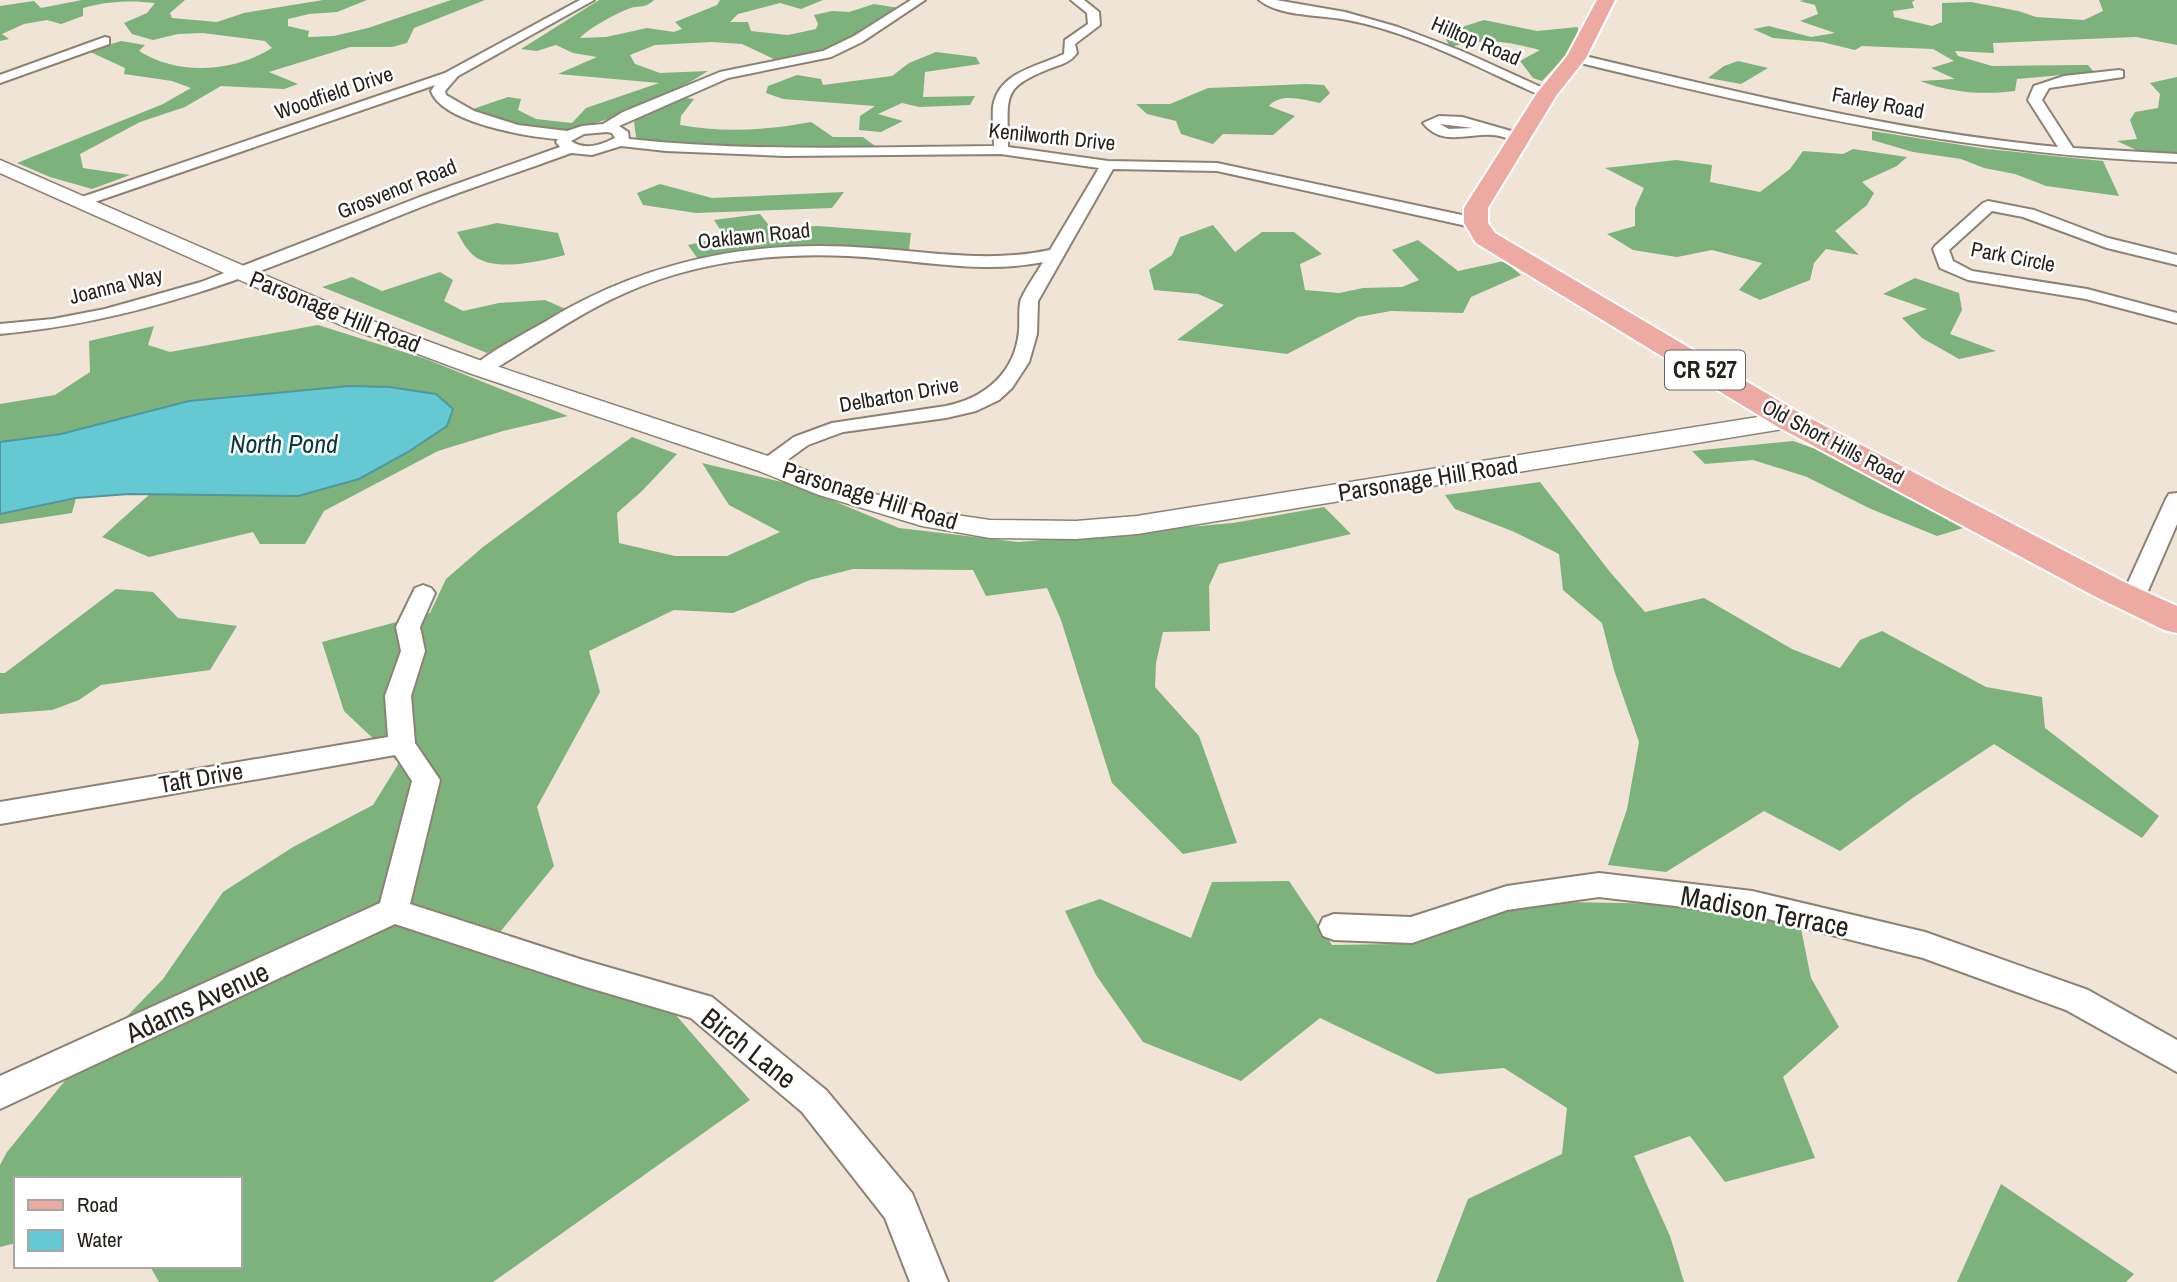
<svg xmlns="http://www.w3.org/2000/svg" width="2177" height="1282" viewBox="0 0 2177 1282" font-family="'Archivo Narrow',sans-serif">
<rect width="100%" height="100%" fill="#efe4d5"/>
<g fill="#7db27d">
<path d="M 82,0 L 185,0 L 170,13 L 172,18 L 217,22 L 244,13 L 323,0 L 367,0 L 337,12 L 309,14 L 288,19 L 288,26 L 309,31 L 308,37 L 334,36 L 368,28 L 451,0 L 485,0 L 414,28 L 407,43 L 392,47 L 350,47 L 269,72 L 298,84 L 284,89 L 221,86 L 185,107 L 140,122 L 80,154 L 83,168 L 130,175 L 92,189 L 50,177 L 17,163 L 163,104 L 191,88 L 172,81 L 124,74 L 125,68 L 88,51 L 121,41 L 145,45 L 139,51 C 178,76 234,72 272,48 L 265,41 L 203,33 L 178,34 L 153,40 L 132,34 L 124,23 L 147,13 L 155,3 C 132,0 106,1 83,8 L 83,16 L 61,24 L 47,20 L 24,24 L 2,34 L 9,39 L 0,41 L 0,6 L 34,1 L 41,8 Z"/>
<path d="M 599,0 L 654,0 C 643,10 640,4 628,9 C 615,14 589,28 580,38 L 606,37 L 647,28 L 674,32 L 682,29 L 675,22 L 717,5 L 720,0 L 823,0 L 801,9 L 780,3 L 738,14 L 730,22 L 748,22 L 751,31 L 788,35 L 816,29 L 818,24 L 814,15 L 832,11 L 849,12 L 874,4 L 899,8 L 853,37 L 822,50 L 776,60 L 742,44 L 712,42 L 655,45 L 630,55 L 635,64 L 660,73 L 708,71 C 674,94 586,135 544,131 C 519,129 495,119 473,109 L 508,97 L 521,99 L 518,110 L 536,119 L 572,123 L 586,108 L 659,83 L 558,74 L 597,57 L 573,53 L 556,45 L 537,51 L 521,49 Z"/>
<path d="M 1804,0 L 1915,0 L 1912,2 L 1914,8 L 1893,11 L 1894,17 L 1932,26 L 1942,22 L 1942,3 L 1971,2 L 2018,11 L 2036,17 L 2084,20 L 2103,11 L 2099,0 L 2177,0 L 2177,45 L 2136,37 L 1993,43 L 1994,53 L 1955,51 L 1958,56 L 1992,66 L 2088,65 L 2094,72 L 2017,79 L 2015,91 C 1981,95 1953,93 1920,81 L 1955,79 L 1931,68 L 1954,61 L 1933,49 L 1862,46 L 1855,50 L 1822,42 L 1773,38 L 1753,29 L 1769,26 L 1811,37 L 1835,33 L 1800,21 L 1818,14 L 1815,5 L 1799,1 Z"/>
<path d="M 1484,20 L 1537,31 L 1578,27 L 1577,44 L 1542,81 L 1533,78 L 1520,61 L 1540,50 C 1504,41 1487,38 1450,47 L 1443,33 Z"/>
<path d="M 936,52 L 976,57 L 980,64 L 925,72 L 923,97 L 975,96 L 970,105 L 919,107 L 902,103 L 878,114 L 903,121 L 881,132 L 859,130 L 860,116 L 875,106 L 783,99 L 766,93 L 768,86 L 797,75 L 821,79 L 823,85 L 892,76 L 909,63 Z"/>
<path d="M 1738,61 L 1768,68 L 1741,84 L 1708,78 L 1724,66 Z"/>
<path d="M 2177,77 L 2177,155 L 2145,154 L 2117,141 L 2137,139 L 2130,120 L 2135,112 L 2158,108 L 2160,94 L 2150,83 Z"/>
<path d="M 1306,84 L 1324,85 L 1330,93 L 1320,103 C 1304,100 1281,92 1269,106 L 1295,116 L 1273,135 L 1223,134 L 1213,144 L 1181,134 L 1176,121 L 1147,114 L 1136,104 L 1170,104 L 1208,88 Z"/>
<path d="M 686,98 L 694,99 L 681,116 L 680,125 C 722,133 769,130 811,122 L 833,137 L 863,137 L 879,149 L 637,144 L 634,122 L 644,113 Z"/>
<path d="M 1872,131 L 1987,149 L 2103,161 L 2119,196 L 2046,186 L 2015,174 L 1984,168 L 1961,159 L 1913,152 L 1872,140 Z"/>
<path d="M 1853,149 L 1907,157 L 1897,166 L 1862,182 L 1874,193 L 1867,205 L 1835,231 L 1859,255 L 1826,249 L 1814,263 L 1810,280 L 1760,300 L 1739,290 L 1762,263 L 1712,250 L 1677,257 L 1633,250 L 1607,234 L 1635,226 L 1635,208 L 1644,188 L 1605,168 L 1676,160 L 1712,165 L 1710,182 L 1760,192 L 1790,169 L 1803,151 L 1843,154 Z"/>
<path d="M 660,184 L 712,198 L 844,192 L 832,208 L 696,213 L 643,205 L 637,193 Z"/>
<path d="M 760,214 L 771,228 L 818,226 L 911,233 L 909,250 C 838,248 769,250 698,259 L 688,245 L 725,237 L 714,220 Z"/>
<path d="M 497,223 L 558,233 L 565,255 C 541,261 493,273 473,255 C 466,249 461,239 457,232 Z"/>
<path d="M 1213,225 L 1235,252 L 1262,232 L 1294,232 L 1322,254 L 1300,264 L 1305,290 L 1339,293 L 1363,288 L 1402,287 L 1419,280 L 1392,250 L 1418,240 L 1458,271 L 1504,261 L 1521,275 L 1471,297 L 1463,313 L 1391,311 L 1358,317 L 1287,354 L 1177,340 L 1224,305 L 1198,294 L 1154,290 L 1149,270 L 1172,255 L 1180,237 Z"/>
<path d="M 440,272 L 453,280 L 444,301 L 463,311 L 499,303 L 545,300 L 568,310 L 487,353 L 322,287 L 352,277 L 382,291 Z"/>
<path d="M 1915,278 L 1959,293 L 1962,310 L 1950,334 L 1996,351 L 1959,359 L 1922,338 L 1902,318 L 1927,309 L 1883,294 Z"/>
<path d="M 318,325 L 426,359 L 568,416 L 503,431 L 438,451 L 324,511 L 305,544 L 260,544 L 253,532 L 149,557 L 102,537 L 150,494 L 298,496 L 359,479 L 447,426 L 123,420 L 61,434 L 0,442 L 0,404 L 55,395 L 90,372 L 89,341 L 154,326 L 148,345 L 170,352 Z"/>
<path d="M 632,437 L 677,454 L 642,491 L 617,513 L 619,543 L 675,556 L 727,556 L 780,532 L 729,505 L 702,463 L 795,485 L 899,528 L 1019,542 L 1233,523 L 1324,507 L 1351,534 L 1219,564 L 1209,586 L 1210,631 L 1163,632 L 1156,663 L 1155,687 L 1199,736 L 1237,843 L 1183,854 L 1112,783 L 1061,620 L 1047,588 L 986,596 L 973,570 L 853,569 L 810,580 L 733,613 L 674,610 L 589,651 L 600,692 L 537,807 L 554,866 L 482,954 L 674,1013 L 750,1100 L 493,1282 L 159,1282 L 150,1266 L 240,1266 L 240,1179 L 16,1179 L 16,1243 L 0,1247 L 0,1165 L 7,1152 L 68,1077 L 163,979 L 223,892 L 293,847 L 373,805 L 399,763 L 344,711 L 322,642 L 430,613 L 446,579 L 483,547 Z"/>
<path d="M 1793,441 L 1841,458 L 1973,525 L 1937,536 L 1871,509 L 1807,477 L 1753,460 L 1705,464 L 1692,451 Z"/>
<path d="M 1540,482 L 1610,572 L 1645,612 L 1704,598 L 1792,649 L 1840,668 L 1860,640 L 1882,631 L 1986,687 L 2042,697 L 2045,728 L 2159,816 L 2142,838 L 1994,744 L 1914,797 L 1840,851 L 1764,811 L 1666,872 L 1608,865 L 1627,809 L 1639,742 L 1614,670 L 1602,623 L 1563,590 L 1559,554 L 1512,531 L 1455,509 L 1445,495 Z"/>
<path d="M 76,498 L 72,513 L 0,524 L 0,514 Z"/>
<path d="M 116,589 L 153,592 L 178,618 L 237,626 L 210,670 L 101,685 L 79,700 L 52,710 L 0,714 L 0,673 L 5,673 Z"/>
<path d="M 1289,881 L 1332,945 L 1397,944 L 1471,920 L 1516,901 L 1673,904 L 1799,919 L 1811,978 L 1839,1027 L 1783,1077 L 1815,1158 L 1725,1182 L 1690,1136 L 1634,1156 L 1670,1236 L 1684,1282 L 1436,1282 L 1468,1199 L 1562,1154 L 1567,1108 L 1504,1068 L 1437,1074 L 1320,1018 L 1241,1081 L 1143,1042 L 1096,975 L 1065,911 L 1100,899 L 1191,938 L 1212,882 Z"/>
<path d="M 2001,1184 L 2134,1274 L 2126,1282 L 1957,1282 Z"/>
</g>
<path fill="#64c9d3" stroke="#51979c" stroke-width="2" d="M 349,386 L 389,387 L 436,394 L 453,409 L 447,426 L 408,452 L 359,479 L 298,496 L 129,494 L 76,498 L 0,514 L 0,442 L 61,434 L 189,401 Z"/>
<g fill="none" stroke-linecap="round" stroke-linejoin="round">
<g stroke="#8c8274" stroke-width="4">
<g id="minor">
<path d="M 580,0 L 594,0 L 458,76 L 445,91 L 446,95 L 474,111 L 518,125 L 567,131 L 582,126 L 603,124 L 623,112 L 720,72 L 823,51 L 854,36 L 911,0 L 925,0 L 862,42 L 831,57 L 728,78 L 619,126 L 628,132 L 629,139 C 750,152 873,147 994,146 C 994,133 992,120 993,107 C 998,72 1037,67 1064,54 L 1065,40 L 1088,24 L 1087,13 L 1071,0 L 1084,0 L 1099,12 L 1100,25 L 1075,44 L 1077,53 C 1071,61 1064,64 1054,67 C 1000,88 1008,94 1008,147 L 1108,161 L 1217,163 L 1476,218 L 1484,223 L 1476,228 L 1217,171 L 1113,169 L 1038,301 L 1037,334 L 1029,362 L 1012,388 L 999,400 L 976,411 L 946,418 L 843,432 L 808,445 L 775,469 L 761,469 L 758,465 L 761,461 L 794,437 L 832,423 L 946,406 C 985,398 1015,373 1019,331 C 1020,321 1018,308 1021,299 C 1027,286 1036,274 1043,262 C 979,275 913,259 848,256 C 774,252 693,262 625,293 C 577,314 533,346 488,373 L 474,373 L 472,369 C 482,355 530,331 548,320 C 647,260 754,239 870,248 C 931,252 990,263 1050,250 L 1099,168 L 1001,154 L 785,156 L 666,151 L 621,146 L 592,155 L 571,153 C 517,173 463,190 411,211 C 270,268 153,320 0,334 L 0,324 L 53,319 L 105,309 L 201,282 L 420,197 L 560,147 L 556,142 L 558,139 C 529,137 442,123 431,91 L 435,85 L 89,204 L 84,206 L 76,201 L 79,198 L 445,73 ZM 607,132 L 612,133 L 615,138 C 601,145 585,151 571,141 L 584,134 Z"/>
<path d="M 1259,0 L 1276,0 L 1345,12 L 1398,27 L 1464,52 L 1554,93 L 1547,97 L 1542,96 C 1478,68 1412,31 1342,19 C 1318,15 1279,16 1259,0 Z"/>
<path d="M 105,37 L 109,38 L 109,44 L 0,83 L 0,75 Z"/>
<path d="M 1576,54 C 1735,91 1895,132 2058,147 L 2028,100 L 2034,86 L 2064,76 L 2119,70 L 2123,71 L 2123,77 L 2049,88 L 2042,100 L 2073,148 L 2177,154 L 2177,162 C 1970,155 1773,110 1572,61 L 1572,55 Z"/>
<path d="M 1439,116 L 1462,117 L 1525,135 L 1527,138 L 1520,142 C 1511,140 1501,135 1492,135 C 1468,133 1442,147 1423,123 ZM 1440,124 L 1473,128 L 1449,129 Z"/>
<path d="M 1988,201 L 2034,210 L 2108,238 L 2177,255 L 2177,265 L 2107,248 L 2023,217 L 1992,211 L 1949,250 L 1953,261 L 1972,271 L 2087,289 L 2177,313 L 2177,323 L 2086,299 L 1968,280 L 1940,268 L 1933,249 L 1935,246 L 1983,203 Z"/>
<path d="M 2177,493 L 2177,524 L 2144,600 L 2140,605 L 2132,608 L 2124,605 L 2120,600 L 2166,499 L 2169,494 Z"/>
<path d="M 423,585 L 431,588 L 435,593 L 420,627 L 425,651 L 411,696 L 415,743 L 440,780 L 410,904 L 583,960 L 712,997 L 826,1090 L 912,1193 L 948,1282 L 910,1282 L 885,1218 L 802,1112 L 691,1018 L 583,986 L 395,924 L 0,1109 L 0,1076 L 380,903 L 412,781 L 395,755 L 0,824 L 0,802 L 388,737 L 385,696 L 401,651 L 396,627 L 415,588 Z"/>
<path d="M 1599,873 L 1752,891 L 1925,932 L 2088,990 L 2177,1040 L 2177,1072 L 2066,1010 L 1923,958 L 1752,915 L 1599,897 L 1507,910 L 1412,943 L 1334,940 L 1323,936 L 1319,927 L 1323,918 L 1334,914 L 1411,917 L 1507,886 Z"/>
</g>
</g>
<g stroke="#8c8274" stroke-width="3">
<path id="tertiary" d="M 0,160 L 359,316 L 490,364 L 777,459 L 839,483 L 935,512 L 990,520 L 1076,521 L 1137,516 L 1789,412 L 1798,415 L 1802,420 L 1798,425 L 1789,428 L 1137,534 L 1076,539 L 990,538 L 922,526 L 819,495 L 759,471 L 472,374 L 343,326 L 0,173 Z"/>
</g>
<g stroke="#fff" stroke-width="4">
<path id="primary" d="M 1597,0 L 1615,0 L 1586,58 L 1556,96 L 1488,208 L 1488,223 L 1495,233 L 1800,413 L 2122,581 L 2177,606 L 2177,633 L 2164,630 L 2096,597 L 1778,427 L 1476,243 L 1464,223 L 1464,208 L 1537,93 L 1567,56 Z"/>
</g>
<use href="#minor" fill="#fff" fill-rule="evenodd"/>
<use href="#tertiary" fill="#fff" fill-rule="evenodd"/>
<use href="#primary" fill="#edaaa3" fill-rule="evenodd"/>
</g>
<g text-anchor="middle" stroke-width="5" stroke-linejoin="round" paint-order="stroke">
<g font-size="21" fill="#25211b" stroke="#fff">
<text transform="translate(1476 41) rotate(23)" y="7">Hilltop Road</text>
<text transform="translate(334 93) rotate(-19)" y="7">Woodfield Drive</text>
<text transform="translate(1878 103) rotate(11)" y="7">Farley Road</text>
<text transform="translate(1052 137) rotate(6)" y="7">Kenilworth Drive</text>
<text transform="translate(397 189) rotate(-22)" y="7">Grosvenor Road</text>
<text transform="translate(754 236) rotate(-6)" y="7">Oaklawn Road</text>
<text transform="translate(2013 257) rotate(11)" y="7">Park Circle</text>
<text transform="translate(116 286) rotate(-14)" y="7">Joanna Way</text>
<text transform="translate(899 395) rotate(-10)" y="7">Delbarton Drive</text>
<text transform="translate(1833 442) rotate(28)" y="7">Old Short Hills Road</text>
</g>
<rect fill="#fff" stroke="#66645f" stroke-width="2" x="1665" y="350.5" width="80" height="39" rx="5"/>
<g font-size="23" font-weight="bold" fill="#25211b">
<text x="1705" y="378">CR 527</text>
</g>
<g font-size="24" fill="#25211b" stroke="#fff">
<text transform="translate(335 312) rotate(22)" y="8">Parsonage Hill Road</text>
<text transform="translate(1428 479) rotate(-9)" y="8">Parsonage Hill Road</text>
<text transform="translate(870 496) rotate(17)" y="8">Parsonage Hill Road</text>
<text transform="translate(201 778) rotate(-10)" y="8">Taft Drive</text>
</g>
<g font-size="26" font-style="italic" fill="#06393d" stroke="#fff">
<text x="284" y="453">North Pond</text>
</g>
<g font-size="28" fill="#25211b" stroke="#fff">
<text transform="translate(1765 911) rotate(11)" y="10">Madison Terrace</text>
<text transform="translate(197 1002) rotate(-25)" y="10">Adams Avenue</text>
<text transform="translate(749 1048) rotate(38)" y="10">Birch Lane</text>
</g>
</g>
<rect x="14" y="1177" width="228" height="91" fill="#ffffff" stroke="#a8a6a4" stroke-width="2"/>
<rect x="28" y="1200" width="35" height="10" fill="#edaaa3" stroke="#a8a6a4" stroke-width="2"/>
<text x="77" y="1212" font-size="21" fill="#25211b">Road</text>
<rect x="28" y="1230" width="35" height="21" fill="#64c9d3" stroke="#a8a6a4" stroke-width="2"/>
<text x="77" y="1247" font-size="21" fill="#25211b">Water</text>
</svg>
